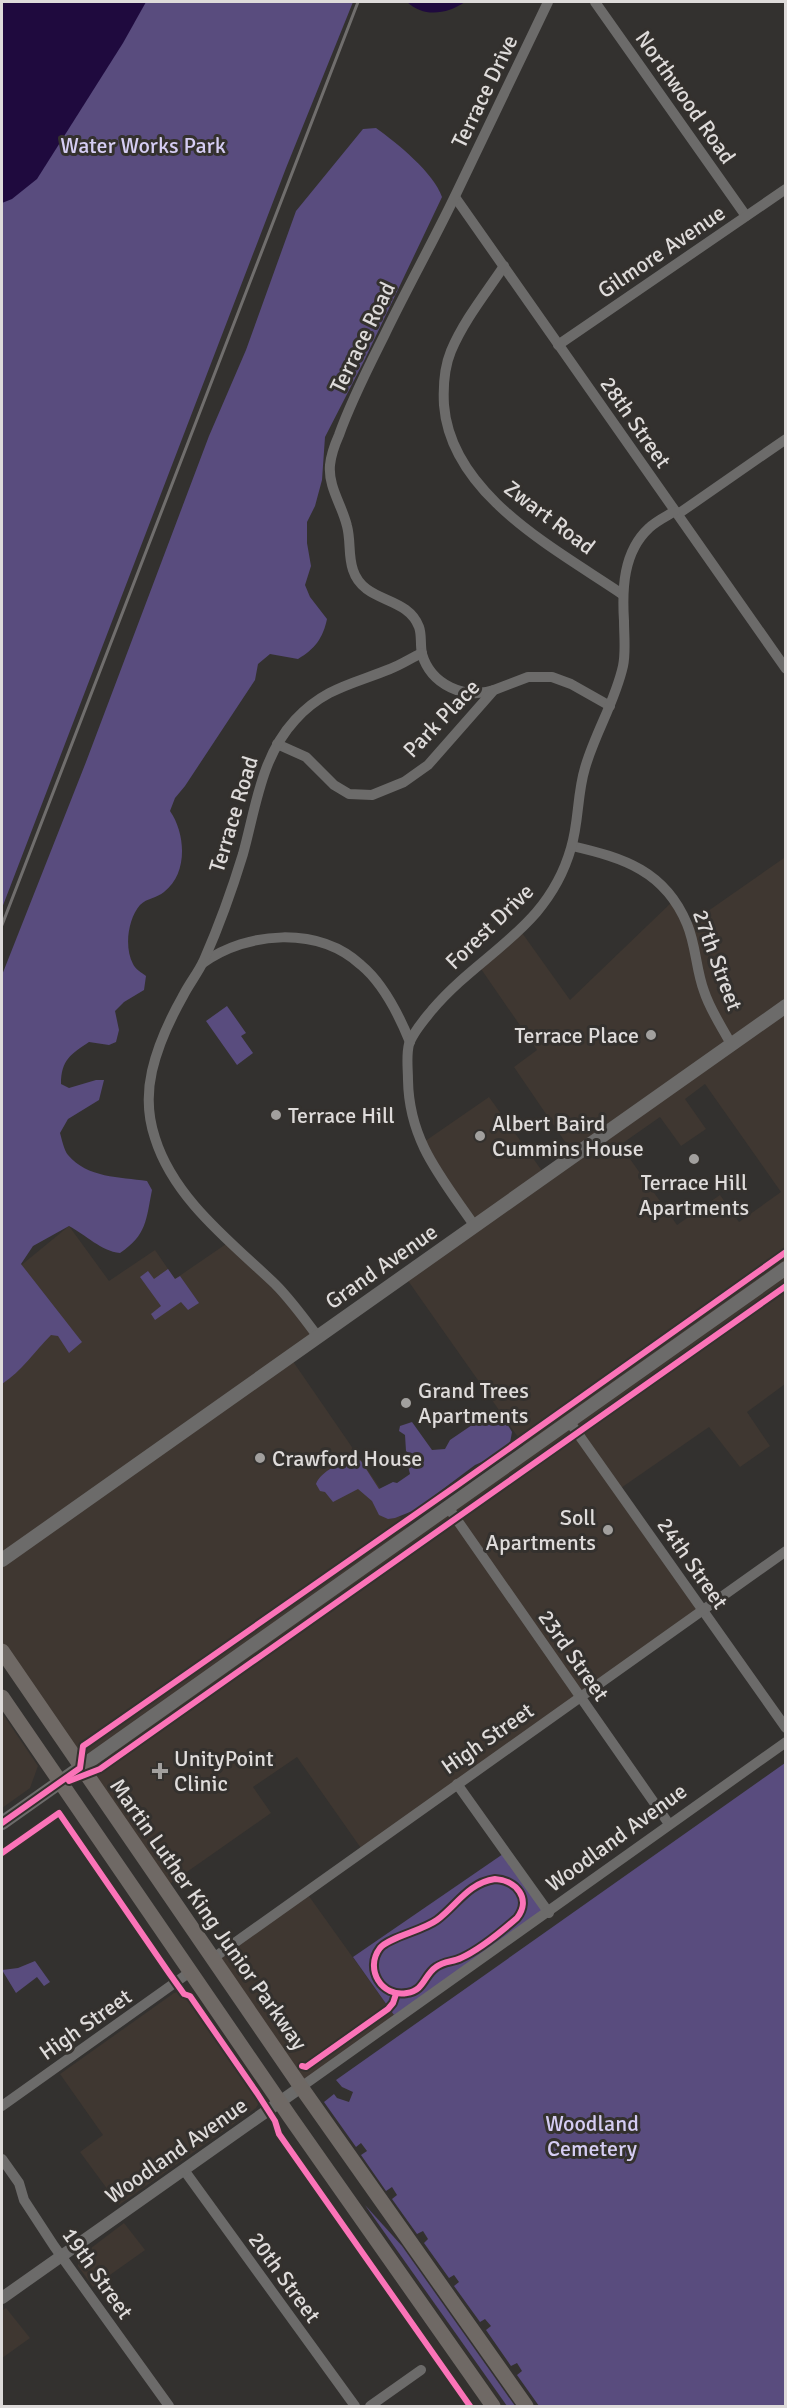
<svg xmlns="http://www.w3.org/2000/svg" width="787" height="2408" viewBox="0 0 787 2408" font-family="Signika,sans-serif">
<rect width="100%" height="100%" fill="#33312f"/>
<g fill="#3f3731" fill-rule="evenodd">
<path d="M 784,858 L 785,1384 L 747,1412 L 770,1446 L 740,1467 L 709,1427 L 618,1490 L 702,1610 L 363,1851 L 297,1757 L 253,1787 L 271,1813 L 164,1888 L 2,1651 L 2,1281 L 69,1226 L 109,1281 L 155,1250 L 175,1279 L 229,1242 L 318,1337 L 290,1357 L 411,1533 L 527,1450 L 404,1275 L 474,1225 L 421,1144 L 489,1097 L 545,1175 L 574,1155 L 514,1067 L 537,1050 L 479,966 L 520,930 L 570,1000 L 674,900 L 688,925 ZM 705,1084 L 781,1192 L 739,1222 L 720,1195 L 677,1225 L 620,1145 L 660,1117 L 681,1146 L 706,1129 L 685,1099 Z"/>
<path d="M 2,1713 L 38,1766 L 30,1788 L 2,1808 Z"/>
<path d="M 306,1892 L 394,2015 L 301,2087 L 212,1959 Z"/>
<path d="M 185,1990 L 195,1995 L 260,2090 L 261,2099 L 256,2108 L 119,2205 L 80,2152 L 103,2135 L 60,2074 L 174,1993 Z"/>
<path d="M 124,2223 L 145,2250 L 93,2287 L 78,2266 L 78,2258 Z"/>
<path d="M 6,2308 L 30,2338 L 2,2358 L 2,2311 Z"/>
</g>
<g fill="#594c7e">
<path d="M 2,2 L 353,2 L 286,168 L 2,908 Z"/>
<path d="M 376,128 C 397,143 434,173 442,197 L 364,361 L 325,437 L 322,480 L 315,506 L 307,522 L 307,543 L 311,566 L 305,585 L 310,597 L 327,619 C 323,638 315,649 298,659 L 270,654 L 258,664 L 255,680 L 185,786 L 175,798 L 170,811 C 186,834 188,874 164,892 C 157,898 147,898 140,905 C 128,919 124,947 133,964 C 135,969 142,973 146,976 L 144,990 L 124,1002 L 115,1011 L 119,1030 L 116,1042 L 109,1045 L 89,1042 C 71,1054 61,1060 61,1084 L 69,1088 L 96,1080 L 104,1080 L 99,1100 L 68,1119 L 60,1133 C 62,1140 64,1150 68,1155 C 87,1178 120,1177 147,1181 L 152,1190 C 146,1220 147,1235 120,1253 C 101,1251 86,1235 69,1226 L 33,1246 L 21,1264 L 82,1342 L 69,1353 L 58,1336 L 51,1335 C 34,1352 22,1371 2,1384 L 2,975 L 86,762 L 209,436 L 246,350 L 296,211 L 363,129 Z"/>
<path d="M 227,1006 L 246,1033 L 241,1036 L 253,1053 L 237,1065 L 206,1021 Z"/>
<path d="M 168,1269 L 175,1279 L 180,1276 L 199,1303 L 188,1310 L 181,1302 L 155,1320 L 151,1314 L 161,1306 L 140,1277 L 148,1271 L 154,1279 Z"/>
<path d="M 494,1410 L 503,1417 L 512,1432 L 510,1443 L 491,1458 L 475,1465 L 415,1510 L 395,1518 L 388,1519 L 379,1515 L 372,1501 L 358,1489 L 333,1502 L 325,1492 L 320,1491 L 316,1484 C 321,1471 342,1462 354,1456 L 361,1461 L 379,1489 L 393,1482 L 397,1483 L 410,1474 L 408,1466 L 416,1468 L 421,1464 L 406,1451 L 405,1435 L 399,1431 L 400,1426 L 412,1422 L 432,1450 L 445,1449 L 450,1440 Z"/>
<path d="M 785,1763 L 785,2406 L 539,2406 L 517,2375 L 522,2371 L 517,2363 L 511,2366 L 486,2330 L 491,2326 L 485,2319 L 480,2322 L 454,2286 L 459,2282 L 454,2275 L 449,2278 L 424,2243 L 428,2239 L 423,2231 L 417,2234 L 392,2199 L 397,2195 L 392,2187 L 386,2191 L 361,2155 L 367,2151 L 361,2143 L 356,2147 L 324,2102 L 334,2094 L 337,2098 L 349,2102 L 353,2092 L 342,2087 L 336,2080 Z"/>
<path d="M 503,1854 L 549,1913 L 394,2015 L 353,1957 Z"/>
<path d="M 35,1961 L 50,1982 L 44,1986 L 37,1977 L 16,1993 L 2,1970 L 18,1968 Z"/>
<path d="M 365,2205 L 402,2246 L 515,2406 L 507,2406 Z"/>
</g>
<g fill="#1f0a3e">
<path d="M 2,2 L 146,2 L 123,43 L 37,179 L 12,199 L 2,203 Z"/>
<path d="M 407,2 L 465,2 C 447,14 424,18 407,2 Z"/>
</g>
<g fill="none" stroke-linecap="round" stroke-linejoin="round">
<g stroke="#6c6b6a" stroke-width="10">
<path d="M 595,2 L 746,216"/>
<path d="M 455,197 L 786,669"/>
<path d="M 504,266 C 486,293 464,320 451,351 C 444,368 443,387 444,405 C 451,495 556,549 622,594"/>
<path d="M 558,345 L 786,189"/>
<path d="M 678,514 L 786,439"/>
<path d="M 494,690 C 465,700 431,685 422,654 C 420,645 422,635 419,627 C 407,595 364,604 353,570 C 348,556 351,541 347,526 C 342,505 328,487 330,465 C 331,455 335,444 339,435 C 351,401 368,368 384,336 C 407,288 433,242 456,194 C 487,130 517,66 548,2"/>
<path d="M 277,744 L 306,757 L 334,785 L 349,794 L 372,795 L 404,782 L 428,765 L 494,690 L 528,677 L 552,677 L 571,684 L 610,706"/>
<path d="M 572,846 C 624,858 665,871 687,924 C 696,945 696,970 704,991 C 710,1010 722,1027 731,1044"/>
<path d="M 203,963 C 248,931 318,926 361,965 C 384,984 399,1015 410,1042"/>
<path d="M 474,1225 C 441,1177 409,1141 408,1080 C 408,1068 406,1056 409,1044 C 413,1032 424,1020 432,1010 C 481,952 548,929 571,848 C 579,822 577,794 585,768 C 595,733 615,702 623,666 C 626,652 624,636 624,621 C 622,589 623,552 649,528 C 656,521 667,516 675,511"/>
<path d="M 318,1337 C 304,1318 291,1300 275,1284 C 231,1242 174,1199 155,1138 C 148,1117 147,1093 152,1071 C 158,1045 170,1019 183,996 C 189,984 198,973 204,960 C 219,926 232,890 243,854 C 256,807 261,757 295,720 C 324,688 353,684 390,669 C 401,665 411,658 422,653"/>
<path d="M 569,1421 L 786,1728"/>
<path d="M 448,1507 L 669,1824"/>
<path d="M 457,1784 L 549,1913"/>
<path d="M 212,1959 L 786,1551"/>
<path d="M 301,2087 L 786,1742"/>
<path d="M 2,2106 L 190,1972"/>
<path d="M 2,2159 L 19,2183 L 24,2200 L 54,2246 L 169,2406"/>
<path d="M 184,2170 L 355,2406"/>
<path d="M 370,2406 L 421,2370"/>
</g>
<path stroke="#6c6b6a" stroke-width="12" d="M 2,2298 L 301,2087"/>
<g stroke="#6c6b6a" stroke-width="14">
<path d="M 2,1560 L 786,1006"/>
<path d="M 2,1823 L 786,1268"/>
</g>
<g stroke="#6f6965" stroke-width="15">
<path d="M 2,1651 L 301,2087 L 526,2406"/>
<path d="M 2,1697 L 290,2117 L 493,2406"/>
</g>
<path stroke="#706e6d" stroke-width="3" d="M 2,925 L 358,2"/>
<g stroke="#34312e" stroke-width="10">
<g id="cycleway">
<path d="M 69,1781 L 100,1769 L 786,1286"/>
<path d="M 2,1823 L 80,1768 L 83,1746 L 89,1742 L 459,1484 L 786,1252"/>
<path d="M 2,1853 L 59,1813 L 169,1973 L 184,1994 L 190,1996 L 257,2093 L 275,2121 L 279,2134 L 470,2406"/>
<path d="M 495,1879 C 516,1880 532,1899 517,1918 C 501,1932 481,1949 461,1958 C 453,1962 444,1961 436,1967 C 424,1975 424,1991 407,1993 C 382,1998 364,1969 380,1948 C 389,1937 422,1931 437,1920 C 457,1905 468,1883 495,1879 Z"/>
<path d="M 302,2066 L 306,2067 L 388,2009 L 393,2003 L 396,1994"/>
</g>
</g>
<use href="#cycleway" stroke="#fb73b8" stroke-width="6"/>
</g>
<g fill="#a2a09e" stroke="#34312e" stroke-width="2">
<circle cx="651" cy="1035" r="6"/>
<circle cx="276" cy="1115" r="6"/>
<circle cx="480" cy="1136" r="6"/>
<circle cx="694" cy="1159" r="6"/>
<circle cx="406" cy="1403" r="6"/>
<circle cx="260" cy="1458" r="6"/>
<circle cx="608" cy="1530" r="6"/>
<path d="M157 1762h6v6h6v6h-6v6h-6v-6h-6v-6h6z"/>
</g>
<g text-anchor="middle" stroke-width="6" stroke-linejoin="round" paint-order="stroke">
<g font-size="22" fill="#dedbda" stroke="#34312e">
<text transform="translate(484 91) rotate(-64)" y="8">Terrace Drive</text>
<text transform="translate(686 97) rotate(55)" y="8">Northwood Road</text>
<text transform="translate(661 251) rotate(-34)" y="8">Gilmore Avenue</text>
<text transform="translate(362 337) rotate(-64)" y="8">Terrace Road</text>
<text transform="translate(636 422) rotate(55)" y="8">28th Street</text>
<text transform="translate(550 517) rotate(37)" y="8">Zwart Road</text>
<text transform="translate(441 718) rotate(-46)" y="8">Park Place</text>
<text transform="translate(233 814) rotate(-73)" y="8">Terrace Road</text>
<text transform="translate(489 926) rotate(-44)" y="8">Forest Drive</text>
<text transform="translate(718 960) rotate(70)" y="8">27th Street</text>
<text transform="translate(381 1266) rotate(-35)" y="8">Grand Avenue</text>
<text transform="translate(693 1563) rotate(55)" y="8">24th Street</text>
<text transform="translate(574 1655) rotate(55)" y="8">23rd Street</text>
<text transform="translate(487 1738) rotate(-35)" y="8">High Street</text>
<text transform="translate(616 1837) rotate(-36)" y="8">Woodland Avenue</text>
<text transform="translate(209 1914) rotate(55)" y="8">Martin Luther King Junior Parkway</text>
<text transform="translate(85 2024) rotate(-35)" y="8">High Street</text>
<text transform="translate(176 2150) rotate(-35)" y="8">Woodland Avenue</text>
<text transform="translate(98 2273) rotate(55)" y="8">19th Street</text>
<text transform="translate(285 2277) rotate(54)" y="8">20th Street</text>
</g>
<g font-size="22" fill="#d5cdf3" stroke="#34312e">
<text x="143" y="153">Water Works Park</text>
<text x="592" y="2131">Woodland<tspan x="592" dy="25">Cemetery</tspan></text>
</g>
<g font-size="22" fill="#dedbda" stroke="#34312e" text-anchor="start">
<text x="639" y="1043" text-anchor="end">Terrace Place</text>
<text x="288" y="1123">Terrace Hill</text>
<text x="492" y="1131">Albert Baird<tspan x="492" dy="25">Cummins House</tspan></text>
<text x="694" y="1190" text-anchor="middle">Terrace Hill<tspan x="694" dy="25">Apartments</tspan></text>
<text x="418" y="1398">Grand Trees<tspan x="418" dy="25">Apartments</tspan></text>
<text x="272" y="1466">Crawford House</text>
<text x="596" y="1525" text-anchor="end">Soll<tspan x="596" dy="25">Apartments</tspan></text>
<text x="174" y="1766">UnityPoint<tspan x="174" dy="25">Clinic</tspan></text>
</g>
</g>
<rect width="787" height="2408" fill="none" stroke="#dedbda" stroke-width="6"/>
</svg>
